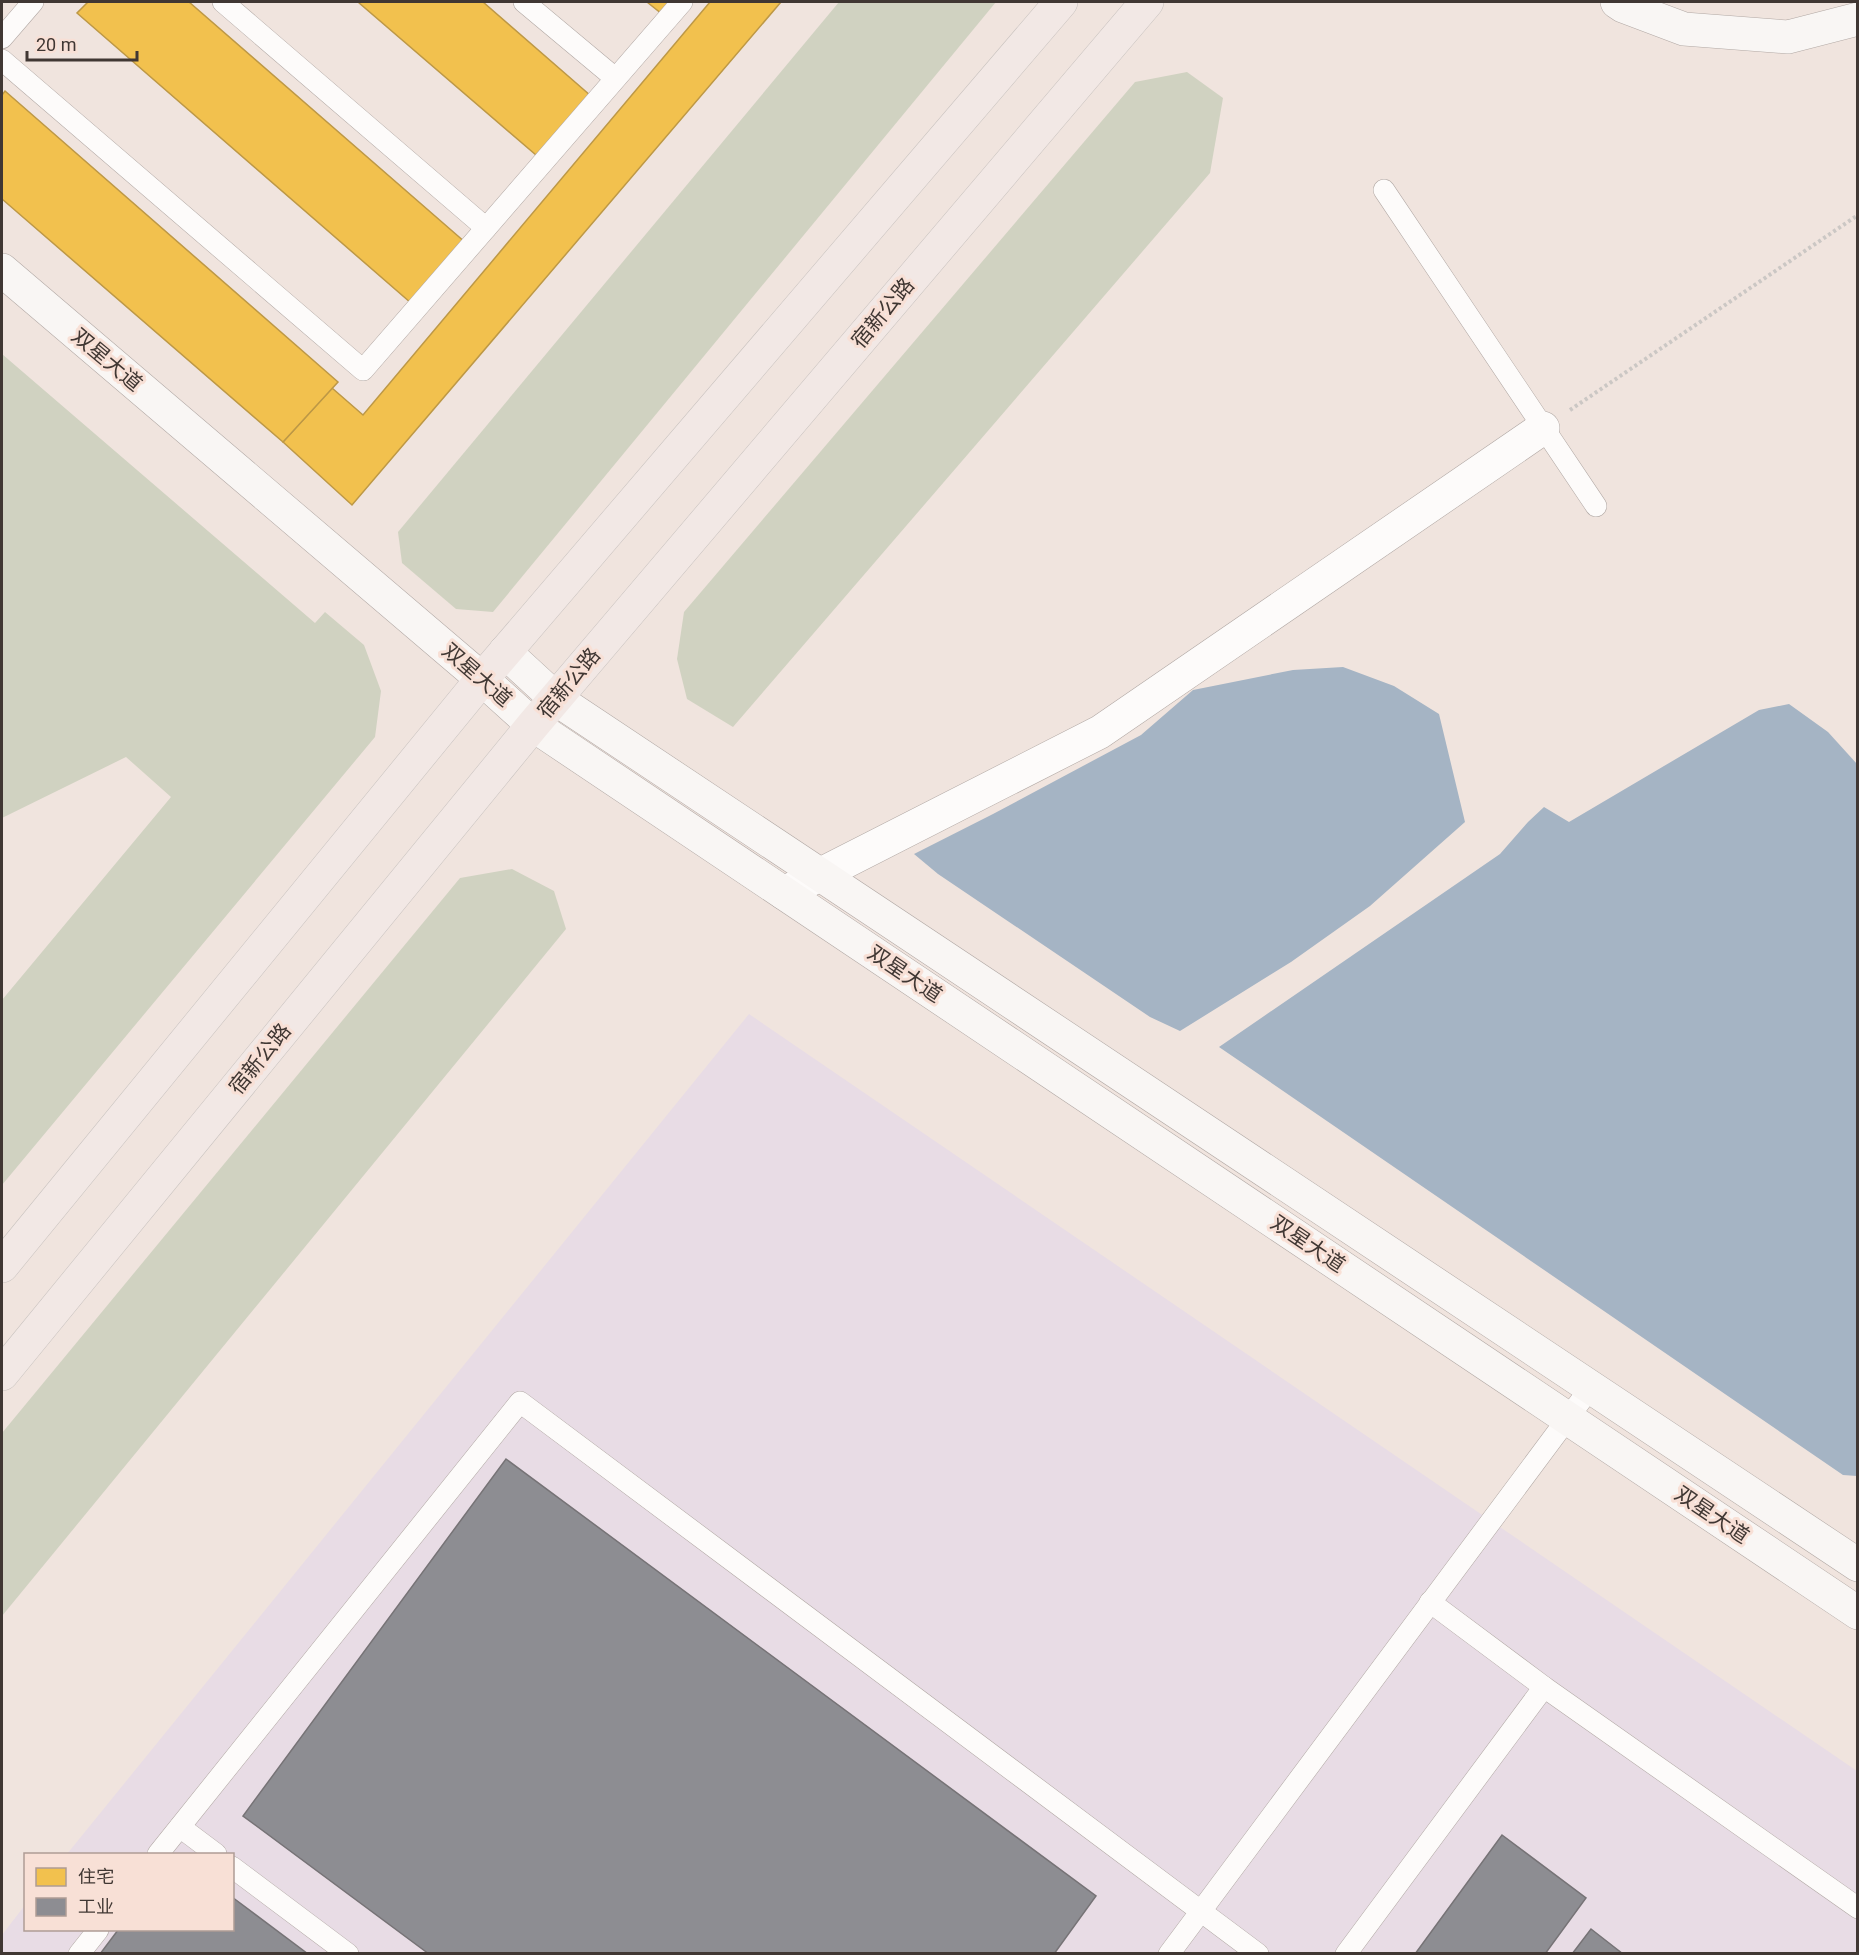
<svg xmlns="http://www.w3.org/2000/svg" width="1859" height="1955" viewBox="0 0 1859 1955" font-family="Roboto,'Noto Sans SC',sans-serif">
<rect width="100%" height="100%" fill="#f0e4de"/>
<path fill="#e8dce5" d="M 749,1014 L 1857,1771 L 1857,1953 L 2,1954 L 2,1935 L 25,1905 L 26,1930 L 232,1930 L 232,1854 L 67,1854 Z"/>
<g fill="#d0d2c1">
<path d="M 839,2 L 996,2 L 493,612 L 456,609 L 402,563 L 398,532 Z"/>
<path d="M 1187,72 L 1223,98 L 1210,173 L 733,727 L 687,699 L 677,659 L 684,612 L 1135,82 Z"/>
<path d="M 2,354 L 315,623 L 325,612 L 364,645 L 381,691 L 375,737 L 2,1185 L 2,1000 L 171,797 L 126,757 L 2,818 Z"/>
<path d="M 512,869 L 554,891 L 566,929 L 2,1616 L 2,1433 L 460,878 Z"/>
</g>
<g fill="#a5b4c4">
<path d="M 1343,667 L 1394,686 L 1439,714 L 1465,822 L 1370,906 L 1291,962 L 1180,1031 L 1150,1017 L 938,874 L 914,854 L 993,814 L 1141,735 L 1193,690 L 1293,670 Z"/>
<path d="M 1789,704 L 1828,732 L 1857,764 L 1857,1476 L 1843,1475 L 1219,1047 L 1500,854 L 1528,822 L 1544,807 L 1569,822 L 1759,710 Z"/>
</g>
<g fill="#f2c14e" stroke="#bd9846" stroke-width="1.5">
<path d="M 88,2 L 189,2 L 466,243 L 411,303 L 77,13 Z"/>
<path d="M 358,2 L 483,2 L 591,96 L 536,155 Z"/>
<path d="M 647,2 L 674,2 L 662,14 Z"/>
<path d="M 710,2 L 781,2 L 352,505 L 283,442 L 332,388 L 363,415 Z"/>
<path d="M 5,91 L 338,382 L 283,442 L 2,199 L 2,95 Z"/>
</g>
<g fill="#8d8d92" stroke="#767376" stroke-width="1.5">
<path d="M 506,1459 L 1096,1896 L 1054,1954 L 429,1954 L 243,1816 Z"/>
<path d="M 1502,1835 L 1586,1898 L 1545,1954 L 1415,1954 Z"/>
<path d="M 232,1897 L 308,1954 L 100,1954 L 118,1930 L 232,1930 Z"/>
<path d="M 1591,1929 L 1623,1954 L 1572,1954 Z"/>
</g>
<g fill="none" stroke-linecap="round" stroke-linejoin="round">
<g stroke="#b1a8a4" stroke-width="22">
<g id="lane">
<path d="M 223,2 L 486,228"/>
<path d="M 524,2 L 615,78"/>
<path d="M 2,38 L 33,2"/>
<path d="M 2,60 L 363,370 L 682,2"/>
<path d="M 1384,190 L 1596,506"/>
<path d="M 1430,1602 L 1544,1687 L 1858,1908"/>
<path d="M 180,1827 L 216,1854"/>
<path d="M 158,1854 L 520,1402 L 1258,1954"/>
<path d="M 232,1867 L 348,1954"/>
<path d="M 79,1954 L 98,1930"/>
<path d="M 1169,1954 L 1591,1387"/>
<path d="M 1346,1954 L 1544,1687"/>
</g>
</g>
<g stroke="#b1a8a4" stroke-width="34">
<path id="street" d="M 784,893 L 1100,732 L 1543,428"/>
</g>
<g stroke="#b1a8a4" stroke-width="34">
<g id="secondary">
<path d="M 1617,2 L 1623,6 L 1684,29 L 1788,37 L 1858,19"/>
<path d="M 2,270 L 482,679 L 533,725 L 1858,1613"/>
<path d="M 505,652 L 556,699 L 1858,1565"/>
</g>
</g>
<g stroke="#c8c2bf" stroke-width="34">
<g id="highway">
<path d="M 2,1266 L 482,679 L 1061,2"/>
<path d="M 2,1374 L 533,725 L 1147,2"/>
</g>
</g>
<path stroke="#cbc7c4" stroke-width="4" stroke-dasharray="3 3" stroke-linecap="butt" d="M 1570,410 L 1858,215"/>
<use href="#lane" stroke="#fdfbfa" stroke-width="21"/>
<use href="#street" stroke="#fdfbfa" stroke-width="33"/>
<use href="#secondary" stroke="#f9f6f4" stroke-width="33"/>
<use href="#highway" stroke="#f2e8e5" stroke-width="33"/>
</g>
<g text-anchor="middle" stroke-width="6" stroke-linejoin="round" paint-order="stroke">
<g font-size="21" fill="#403733" stroke="#f8e0d6">
<text transform="translate(883 313) rotate(-50)" y="7">宿新公路</text>
<text transform="translate(107 360) rotate(40)" y="7">双星大道</text>
<text transform="translate(477 675) rotate(41)" y="7">双星大道</text>
<text transform="translate(569 683) rotate(-50)" y="7">宿新公路</text>
<text transform="translate(905 974) rotate(34)" y="7">双星大道</text>
<text transform="translate(260 1059) rotate(-51)" y="7">宿新公路</text>
<text transform="translate(1308 1244) rotate(34)" y="7">双星大道</text>
<text transform="translate(1712 1515) rotate(34)" y="7">双星大道</text>
</g>
</g>
<rect width="1859" height="1955" fill="none" stroke="#403733" stroke-width="6"/>
<rect x="24" y="1853" width="210" height="78" fill="#f8e0d6" stroke="#ae9c95" stroke-width="1.5"/>
<rect x="36" y="1868" width="30" height="18" fill="#f2c14e" stroke="#ae9c95" stroke-width="1.5"/>
<text x="78" y="1883" font-size="18" fill="#403733">住宅</text>
<rect x="36" y="1898" width="30" height="18" fill="#8d8d92" stroke="#ae9c95" stroke-width="1.5"/>
<text x="78" y="1913" font-size="18" fill="#403733">工业</text>
<path d="M27 51v9h110v-9" fill="none" stroke="#403733" stroke-width="3"/>
<text x="36" y="51" font-size="18" fill="#403733" stroke="#f8e0d6" stroke-width="4.5" paint-order="stroke">20 m</text>
</svg>
